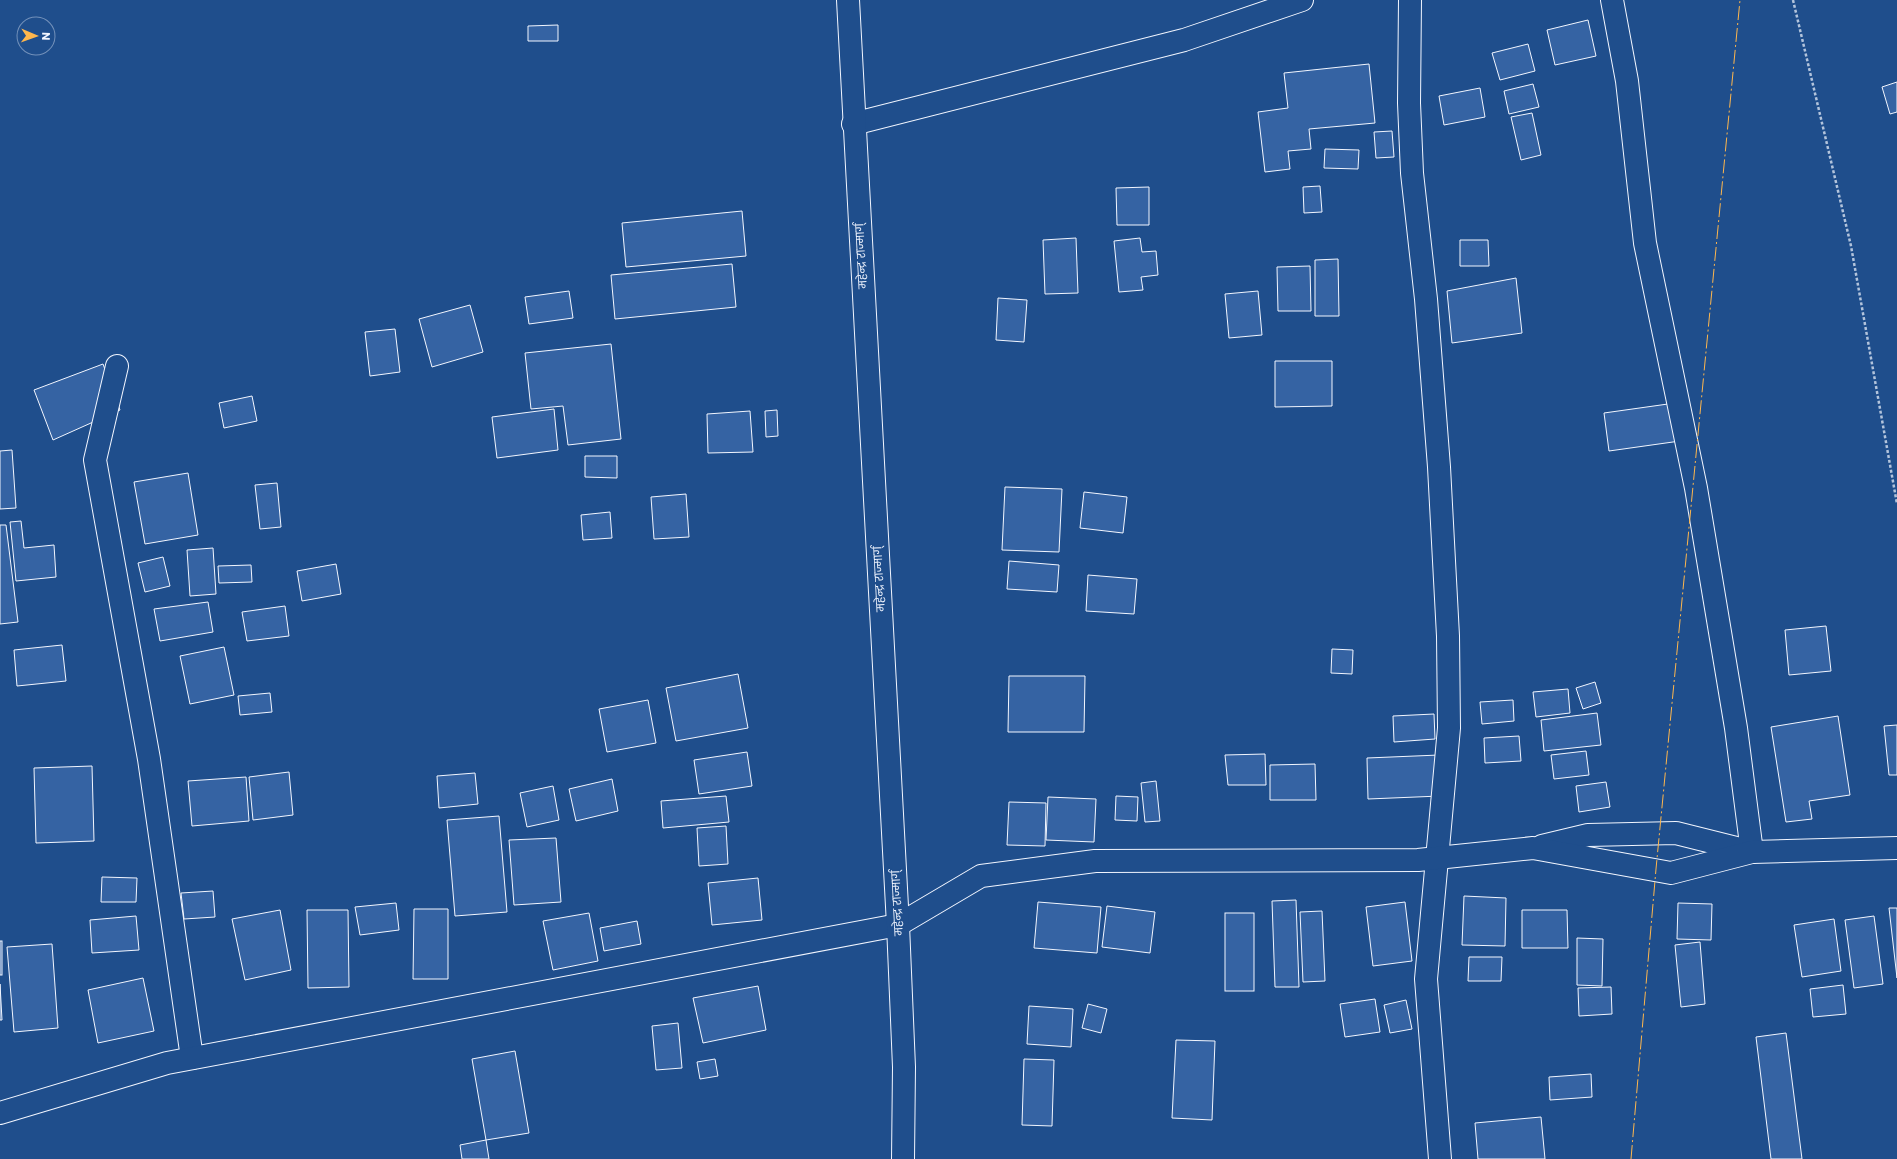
<svg xmlns="http://www.w3.org/2000/svg" width="1897" height="1159" viewBox="0 0 1897 1159" font-family="Poppins,'Noto Sans Devanagari',sans-serif">
<rect width="100%" height="100%" fill="#1f4e8c"/>
<g fill="#3563a3" stroke="#f2f6ff">
<path d="M 1588,20 L 1596,56 L 1555,65 L 1547,30 Z"/>
<path d="M 558,25 L 558,41 L 528,41 L 528,26 Z"/>
<path d="M 1528,44 L 1535,71 L 1500,80 L 1492,53 Z"/>
<path d="M 1369,64 L 1375,123 L 1309,129 L 1311,149 L 1288,151 L 1290,169 L 1265,172 L 1258,112 L 1288,108 L 1284,73 Z"/>
<path d="M 1897,82 L 1897,112 L 1890,114 L 1882,87 Z"/>
<path d="M 1533,84 L 1539,107 L 1509,114 L 1504,91 Z"/>
<path d="M 1480,88 L 1485,117 L 1444,125 L 1439,96 Z"/>
<path d="M 1532,113 L 1541,155 L 1521,160 L 1511,117 Z"/>
<path d="M 1392,131 L 1394,157 L 1376,158 L 1374,132 Z"/>
<path d="M 1325,149 L 1359,150 L 1358,169 L 1324,168 Z"/>
<path d="M 1320,186 L 1322,212 L 1304,213 L 1303,187 Z"/>
<path d="M 1149,187 L 1149,225 L 1117,225 L 1116,188 Z"/>
<path d="M 742,211 L 746,256 L 626,267 L 622,223 Z"/>
<path d="M 1076,238 L 1078,293 L 1045,294 L 1043,240 Z"/>
<path d="M 1140,238 L 1142,252 L 1156,251 L 1158,275 L 1141,277 L 1143,290 L 1119,292 L 1114,241 Z"/>
<path d="M 1460,240 L 1488,240 L 1489,266 L 1460,266 Z"/>
<path d="M 1338,259 L 1339,316 L 1315,316 L 1315,260 Z"/>
<path d="M 732,264 L 736,307 L 615,319 L 611,275 Z"/>
<path d="M 1310,266 L 1311,311 L 1278,311 L 1277,267 Z"/>
<path d="M 1516,278 L 1522,333 L 1452,343 L 1447,291 Z"/>
<path d="M 569,291 L 573,318 L 529,324 L 525,297 Z"/>
<path d="M 1258,291 L 1262,335 L 1229,338 L 1225,294 Z"/>
<path d="M 998,298 L 1027,300 L 1024,342 L 996,340 Z"/>
<path d="M 470,305 L 483,352 L 432,367 L 419,319 Z"/>
<path d="M 395,329 L 400,372 L 370,376 L 365,332 Z"/>
<path d="M 611,344 L 621,439 L 568,445 L 563,406 L 531,409 L 525,353 Z"/>
<path d="M 1275,361 L 1332,361 L 1332,406 L 1275,407 Z"/>
<path d="M 103,364 L 120,410 L 53,440 L 34,390 Z"/>
<path d="M 252,396 L 257,421 L 224,428 L 219,403 Z"/>
<path d="M 1675,403 L 1680,441 L 1609,451 L 1604,413 Z"/>
<path d="M 554,409 L 558,450 L 497,458 L 492,417 Z"/>
<path d="M 777,410 L 778,436 L 766,437 L 765,411 Z"/>
<path d="M 750,411 L 753,452 L 708,453 L 707,414 Z"/>
<path d="M 12,450 L 16,508 L 0,509 L 0,451 Z"/>
<path d="M 585,456 L 617,456 L 617,478 L 585,477 Z"/>
<path d="M 188,473 L 198,535 L 145,544 L 134,482 Z"/>
<path d="M 277,483 L 281,527 L 260,529 L 255,485 Z"/>
<path d="M 1005,487 L 1062,489 L 1059,552 L 1002,550 Z"/>
<path d="M 1084,492 L 1127,497 L 1123,533 L 1080,528 Z"/>
<path d="M 686,494 L 689,537 L 654,539 L 651,497 Z"/>
<path d="M 610,512 L 612,538 L 583,540 L 581,515 Z"/>
<path d="M 21,521 L 24,548 L 54,545 L 56,577 L 16,581 L 10,522 Z"/>
<path d="M 0,525 L 6,525 L 18,622 L 0,624 Z"/>
<path d="M 213,548 L 216,594 L 190,596 L 187,550 Z"/>
<path d="M 163,557 L 170,586 L 145,592 L 138,563 Z"/>
<path d="M 1009,561 L 1059,565 L 1057,592 L 1007,589 Z"/>
<path d="M 336,564 L 341,594 L 302,601 L 297,571 Z"/>
<path d="M 251,565 L 252,582 L 219,583 L 218,566 Z"/>
<path d="M 1088,575 L 1137,579 L 1134,614 L 1086,611 Z"/>
<path d="M 208,602 L 213,632 L 160,641 L 154,609 Z"/>
<path d="M 285,606 L 289,636 L 247,641 L 242,612 Z"/>
<path d="M 1826,626 L 1831,671 L 1789,675 L 1785,630 Z"/>
<path d="M 62,645 L 66,681 L 17,686 L 14,650 Z"/>
<path d="M 224,647 L 234,695 L 190,704 L 180,656 Z"/>
<path d="M 1332,649 L 1353,650 L 1352,674 L 1331,673 Z"/>
<path d="M 738,674 L 748,728 L 676,741 L 666,688 Z"/>
<path d="M 1009,676 L 1085,676 L 1084,732 L 1008,732 Z"/>
<path d="M 1595,682 L 1601,703 L 1583,709 L 1576,688 Z"/>
<path d="M 1568,689 L 1570,713 L 1536,717 L 1533,692 Z"/>
<path d="M 270,693 L 272,712 L 240,715 L 238,696 Z"/>
<path d="M 648,700 L 656,743 L 607,752 L 599,709 Z"/>
<path d="M 1513,700 L 1514,721 L 1482,724 L 1480,702 Z"/>
<path d="M 1597,713 L 1601,745 L 1544,751 L 1541,720 Z"/>
<path d="M 1434,714 L 1435,739 L 1394,742 L 1393,716 Z"/>
<path d="M 1838,716 L 1850,795 L 1809,801 L 1812,819 L 1786,822 L 1771,727 Z"/>
<path d="M 1897,725 L 1897,775 L 1889,775 L 1884,726 Z"/>
<path d="M 1519,736 L 1521,761 L 1485,763 L 1484,738 Z"/>
<path d="M 1586,751 L 1589,775 L 1554,779 L 1551,755 Z"/>
<path d="M 747,752 L 752,786 L 699,794 L 694,760 Z"/>
<path d="M 1265,754 L 1266,785 L 1228,785 L 1225,755 Z"/>
<path d="M 1439,755 L 1440,796 L 1368,799 L 1367,758 Z"/>
<path d="M 1315,764 L 1316,800 L 1270,800 L 1270,765 Z"/>
<path d="M 92,766 L 94,841 L 36,843 L 34,768 Z"/>
<path d="M 289,772 L 293,815 L 253,820 L 249,777 Z"/>
<path d="M 475,773 L 478,804 L 439,808 L 437,776 Z"/>
<path d="M 246,777 L 249,821 L 192,826 L 188,781 Z"/>
<path d="M 612,779 L 618,811 L 576,821 L 569,789 Z"/>
<path d="M 1156,781 L 1160,821 L 1145,822 L 1141,783 Z"/>
<path d="M 1606,782 L 1610,807 L 1579,812 L 1576,786 Z"/>
<path d="M 553,786 L 559,820 L 527,827 L 520,793 Z"/>
<path d="M 726,796 L 729,822 L 663,828 L 661,801 Z"/>
<path d="M 1116,796 L 1138,797 L 1137,821 L 1115,820 Z"/>
<path d="M 1048,797 L 1096,799 L 1094,842 L 1046,840 Z"/>
<path d="M 1009,802 L 1046,803 L 1045,846 L 1007,845 Z"/>
<path d="M 499,816 L 507,912 L 455,916 L 447,820 Z"/>
<path d="M 726,826 L 728,864 L 699,866 L 697,828 Z"/>
<path d="M 556,838 L 561,902 L 514,905 L 509,840 Z"/>
<path d="M 102,877 L 137,878 L 136,902 L 101,902 Z"/>
<path d="M 758,878 L 762,920 L 712,925 L 708,883 Z"/>
<path d="M 213,891 L 215,917 L 184,919 L 181,893 Z"/>
<path d="M 1464,896 L 1506,898 L 1505,946 L 1462,945 Z"/>
<path d="M 1296,900 L 1299,987 L 1275,987 L 1272,901 Z"/>
<path d="M 1038,902 L 1101,907 L 1097,953 L 1034,948 Z"/>
<path d="M 1405,902 L 1412,961 L 1373,966 L 1366,907 Z"/>
<path d="M 396,903 L 399,930 L 360,935 L 355,907 Z"/>
<path d="M 1678,903 L 1712,904 L 1711,940 L 1677,939 Z"/>
<path d="M 1107,906 L 1155,912 L 1150,953 L 1102,947 Z"/>
<path d="M 1889,908 L 1897,908 L 1897,978 Z"/>
<path d="M 414,909 L 448,909 L 448,979 L 413,979 Z"/>
<path d="M 280,910 L 291,970 L 245,980 L 232,919 Z"/>
<path d="M 307,910 L 348,910 L 349,987 L 308,988 Z"/>
<path d="M 1522,910 L 1567,910 L 1568,948 L 1522,948 Z"/>
<path d="M 1322,911 L 1325,981 L 1303,982 L 1300,912 Z"/>
<path d="M 589,913 L 598,961 L 553,970 L 543,921 Z"/>
<rect x="1225" y="913" width="29" height="78"/>
<path d="M 136,916 L 139,950 L 92,953 L 90,920 Z"/>
<path d="M 1874,916 L 1883,984 L 1854,988 L 1845,920 Z"/>
<path d="M 1834,919 L 1841,971 L 1802,977 L 1794,925 Z"/>
<path d="M 637,921 L 641,944 L 604,951 L 600,928 Z"/>
<path d="M 1577,938 L 1603,939 L 1602,986 L 1577,985 Z"/>
<rect x="0" y="941" width="2" height="34"/>
<path d="M 1700,942 L 1705,1004 L 1681,1007 L 1675,945 Z"/>
<path d="M 52,944 L 58,1028 L 14,1032 L 7,947 Z"/>
<path d="M 1469,957 L 1502,957 L 1501,981 L 1468,981 Z"/>
<path d="M 143,978 L 154,1031 L 98,1043 L 88,990 Z"/>
<path d="M 0,984 L 2,1020 L 0,1020 Z"/>
<path d="M 1843,985 L 1846,1014 L 1813,1017 L 1810,989 Z"/>
<path d="M 758,986 L 766,1030 L 703,1043 L 693,998 Z"/>
<path d="M 1611,987 L 1612,1014 L 1579,1016 L 1578,988 Z"/>
<path d="M 1375,999 L 1380,1032 L 1345,1037 L 1340,1004 Z"/>
<path d="M 1406,1000 L 1412,1029 L 1390,1033 L 1384,1005 Z"/>
<path d="M 1088,1004 L 1107,1009 L 1101,1033 L 1082,1028 Z"/>
<path d="M 1029,1006 L 1073,1009 L 1071,1047 L 1027,1044 Z"/>
<path d="M 678,1023 L 682,1068 L 656,1070 L 652,1026 Z"/>
<path d="M 1786,1033 L 1802,1159 L 1771,1159 L 1756,1037 Z"/>
<path d="M 1176,1040 L 1215,1041 L 1212,1120 L 1172,1118 Z"/>
<path d="M 515,1051 L 529,1133 L 486,1140 L 472,1059 Z"/>
<path d="M 715,1059 L 718,1076 L 700,1079 L 697,1062 Z"/>
<path d="M 1024,1059 L 1054,1060 L 1052,1126 L 1022,1125 Z"/>
<path d="M 1591,1074 L 1592,1097 L 1550,1100 L 1549,1077 Z"/>
<path d="M 1541,1117 L 1545,1159 L 1478,1159 L 1475,1123 Z"/>
<path d="M 486,1140 L 489,1159 L 462,1159 L 460,1145 Z"/>
</g>
<g fill="none" stroke-linecap="round" stroke-linejoin="round">
<g stroke="#f2f6ff" stroke-width="24">
<g id="street">
<path d="M 1410,0 L 1409,103 L 1412,173 L 1426,299 L 1439,467 L 1448,636 L 1449,728 L 1426,979 L 1440,1159"/>
<path d="M 853,124 L 1184,40 L 1302,0"/>
<path d="M 117,366 L 95,460 L 149,759 L 192,1058"/>
<path d="M 1542,846 L 1588,835 L 1676,833 L 1752,852 L 1736,728 L 1696,488 L 1645,243 L 1627,81 L 1612,0"/>
<path d="M 0,1113 L 167,1063 L 898,925 L 981,876 L 1095,861 L 1418,860 L 1533,848 L 1671,873 L 1752,852 L 1897,848"/>
</g>
</g>
<g stroke="#f2f6ff" stroke-width="24">
<path id="highway" d="M 848,0 L 898,925 L 904,1067 L 903,1159"/>
</g>
<path stroke="#b3c4dc" stroke-width="2.5" stroke-dasharray="3 2" stroke-linecap="butt" d="M 1793,0 L 1851,246 L 1897,504"/>
<use href="#street" stroke="#1f4e8c" stroke-width="22"/>
<use href="#highway" stroke="#1f4e8c" stroke-width="22"/>
<path stroke="#ffb74d" stroke-width="1" stroke-dasharray="14 3 2 3" stroke-linecap="butt" d="M 1631,1159 L 1656,869 L 1740,0"/>
</g>
<g text-anchor="middle" stroke-width="3" stroke-linejoin="round" paint-order="stroke">
<g font-size="11" fill="#f2f6ff" stroke="#1f4e8c">
<text transform="translate(861 256) rotate(-93)" y="4">महेन्द्र राज्मार्ग्</text>
<text transform="translate(879 579) rotate(-93)" y="4">महेन्द्र राज्मार्ग्</text>
<text transform="translate(897 903) rotate(-93)" y="4">महेन्द्र राज्मार्ग्</text>
</g>
</g>
<g transform="translate(36 36) rotate(92)"><circle r="19" fill="#1f4e8c" stroke="#7391ba"/>
<path d="M0-3L7 15L0 10L-7 15Z" fill="#ffb74d"/>
<text y="-6" font-size="11" font-weight="bold" text-anchor="middle" fill="#f2f6ff">N</text>
</g>
</svg>
